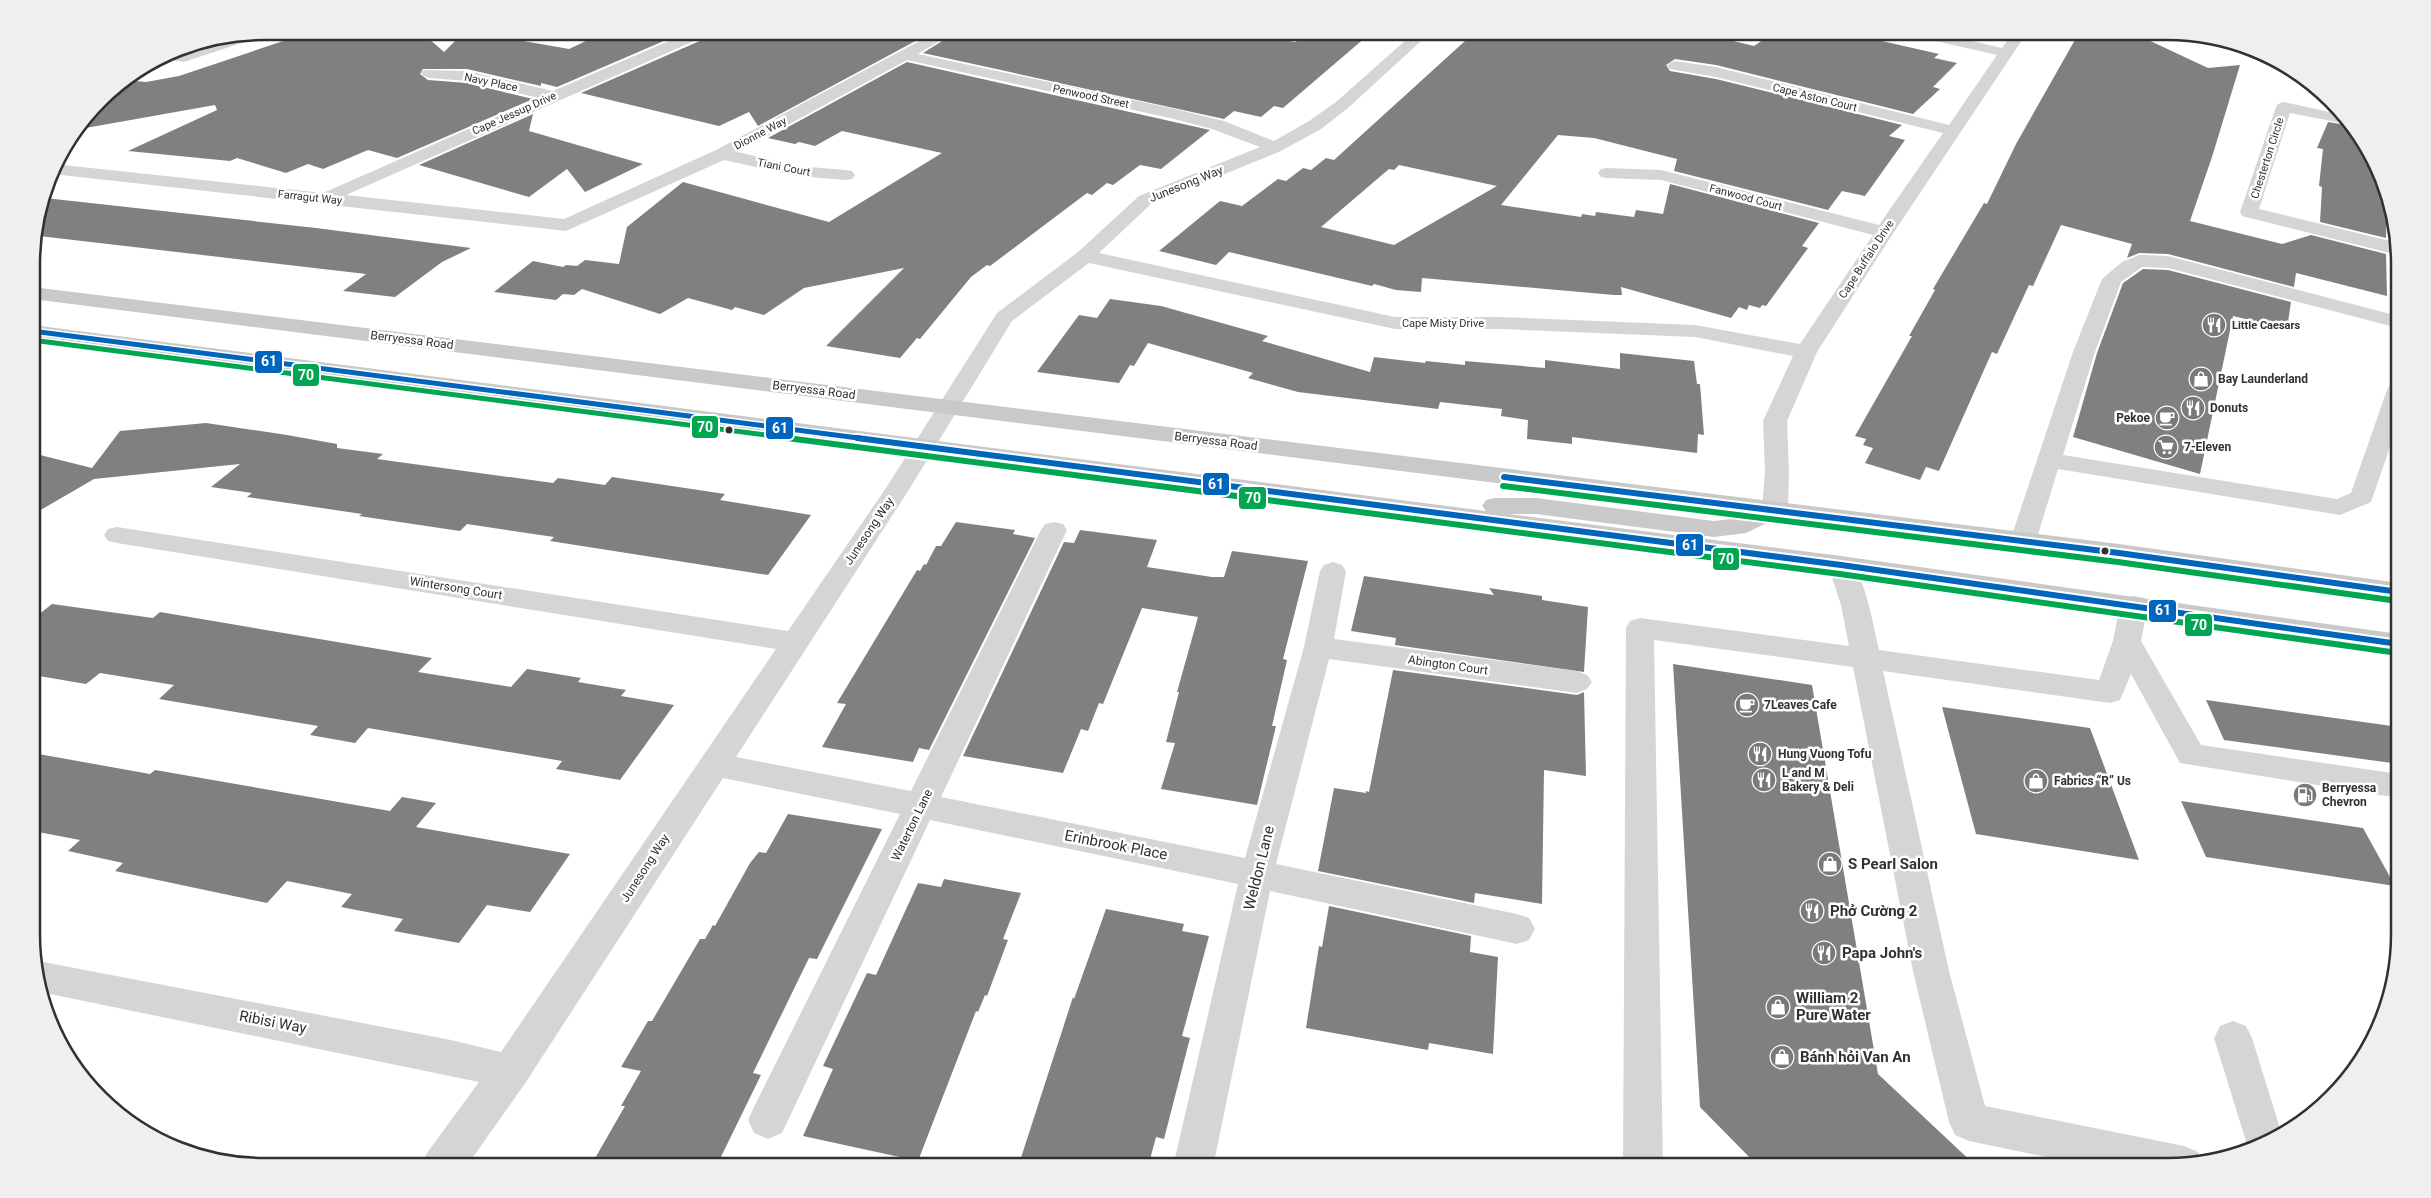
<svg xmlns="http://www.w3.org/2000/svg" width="2431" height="1198" viewBox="0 0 2431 1198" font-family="Roboto,sans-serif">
<rect width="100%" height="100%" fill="#fff"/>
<g fill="#808080" fill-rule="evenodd">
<path d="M 313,31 L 371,31 L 407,41 L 427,37 L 444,52 L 459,37 L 496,36 L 569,49 L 607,31 L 687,31 L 557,87 L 541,83 L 541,86 L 467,69 L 423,69 L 420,74 L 428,80 L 467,83 L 533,99 L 397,158 L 368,150 L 323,169 L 308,164 L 286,173 L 237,158 L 230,161 L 128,151 L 217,110 L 215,105 L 80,129 L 110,89 L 125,80 L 146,82 L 179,76 Z"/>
<path d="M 714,31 L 934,31 L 758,126 L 749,112 L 719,126 L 581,93 L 711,36 Z"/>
<path d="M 958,31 L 1236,31 L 1295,42 L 1312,31 L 1373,31 L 1283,108 L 1274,106 L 1261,117 L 1234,111 L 1224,119 L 923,53 Z"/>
<path d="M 1476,31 L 1526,31 L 1584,41 L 1598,31 L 1619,31 L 1635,35 L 1639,31 L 1672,31 L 1714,39 L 1717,37 L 1754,46 L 1776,31 L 1838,31 L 1939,54 L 1934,58 L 1957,63 L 1933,87 L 1940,89 L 1913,114 L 1716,65 L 1675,59 L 1666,65 L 1670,71 L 1716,79 L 1902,125 L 1889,136 L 1905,140 L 1865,196 L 1842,191 L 1828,210 L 1674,171 L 1677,159 L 1594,138 L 1558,135 L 1501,205 L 1581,217 L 1582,214 L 1595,216 L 1596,212 L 1634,217 L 1636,210 L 1663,214 L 1670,184 L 1819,223 L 1802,246 L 1808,248 L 1766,306 L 1762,305 L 1760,308 L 1749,305 L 1747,310 L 1739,307 L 1731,318 L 1621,287 L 1622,295 L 1614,295 L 1422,278 L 1421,292 L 1396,290 L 1374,284 L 1372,286 L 1229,252 L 1216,265 L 1159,251 L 1220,201 L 1242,206 L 1278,179 L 1286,181 L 1303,168 L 1311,170 L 1326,158 L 1334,160 ZM 1399,165 L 1497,186 L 1394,245 L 1321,227 L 1389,169 L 1394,170 Z"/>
<path d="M 2080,31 L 2129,31 L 2208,68 L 2240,65 L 2212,157 L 2190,221 L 2282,244 L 2311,235 L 2386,254 L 2387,296 L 2296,273 L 2294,287 L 2168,254 L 2139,253 L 2127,258 L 2132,244 L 2061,225 L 2033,286 L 2029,285 L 1997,354 L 1992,352 L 1939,471 L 1926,467 L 1920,480 L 1865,463 L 1873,448 L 1863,445 L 1866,439 L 1855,436 L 1912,336 L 1909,336 L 1935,290 L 1933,289 L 1984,203 L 1987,204 L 2016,144 Z"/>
<path d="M 907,62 L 1210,130 L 1161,169 L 1140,165 L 1113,185 L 1107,183 L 1092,195 L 1087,193 L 990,266 L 987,265 L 971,277 L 920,339 L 917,338 L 900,358 L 826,346 L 904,268 L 804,288 L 764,315 L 735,307 L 732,310 L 688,298 L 660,314 L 582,289 L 574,295 L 563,294 L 556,300 L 494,292 L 533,261 L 563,267 L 566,265 L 577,266 L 585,260 L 619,264 L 627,227 L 683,182 L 829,222 L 942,153 L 842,131 L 815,146 L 799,142 L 795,144 L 768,138 Z"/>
<path d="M 533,114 L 529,131 L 643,164 L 585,192 L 567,169 L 529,197 L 419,165 Z"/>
<path d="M 2328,122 L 2353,126 L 2361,136 L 2387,204 L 2386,238 L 2320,222 L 2322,187 L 2319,186 L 2323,149 L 2317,148 Z"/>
<path d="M 45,198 L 316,228 L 471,248 L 442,262 L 395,297 L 343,291 L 366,274 L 39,236 L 39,221 Z"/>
<path d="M 2143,269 L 2168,270 L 2291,302 L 2287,329 L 2233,316 L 2200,474 L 2073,437 L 2097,353 L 2123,283 Z"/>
<path d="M 1110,299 L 1161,306 L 1268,336 L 1262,341 L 1370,372 L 1374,357 L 1425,363 L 1426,361 L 1465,365 L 1465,361 L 1545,368 L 1545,360 L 1620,369 L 1620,353 L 1694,361 L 1697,384 L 1700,384 L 1704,435 L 1698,434 L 1697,453 L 1572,437 L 1572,444 L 1527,439 L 1528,420 L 1501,416 L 1502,409 L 1440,402 L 1438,409 L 1298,392 L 1248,378 L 1253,373 L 1148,343 L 1134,366 L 1130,365 L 1119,383 L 1037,372 L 1079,315 L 1097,318 Z"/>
<path d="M 206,423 L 287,435 L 337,444 L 337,448 L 383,454 L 377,459 L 553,483 L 558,478 L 605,485 L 612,477 L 725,494 L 720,500 L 811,515 L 768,575 L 550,541 L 554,537 L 467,524 L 460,531 L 359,516 L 362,514 L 247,497 L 252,493 L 211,487 L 240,464 L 94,479 L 32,515 L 32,453 L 92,468 L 120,431 Z"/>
<path d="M 956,522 L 1015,530 L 1013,534 L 1035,538 L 929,750 L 919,748 L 913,762 L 822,747 L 846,704 L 837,703 L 917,570 L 920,571 L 924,564 L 926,565 L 936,546 L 941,546 Z"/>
<path d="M 1080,530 L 1157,540 L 1147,567 L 1212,577 L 1224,577 L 1232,551 L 1308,561 L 1283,659 L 1287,660 L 1272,726 L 1276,726 L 1257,805 L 1161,789 L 1175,743 L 1166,742 L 1179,692 L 1177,692 L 1198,617 L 1142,608 L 1103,704 L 1099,703 L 1088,731 L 1081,729 L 1063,773 L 963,756 L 1064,542 L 1074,543 Z"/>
<path d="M 1364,576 L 1494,595 L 1489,588 L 1542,596 L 1542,600 L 1588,607 L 1584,672 L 1395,645 L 1396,638 L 1351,631 Z"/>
<path d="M 52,604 L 153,618 L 160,612 L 432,658 L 418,672 L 511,687 L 527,669 L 581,678 L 578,682 L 626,690 L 621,696 L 674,705 L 620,780 L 556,769 L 562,761 L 368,728 L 355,743 L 310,735 L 318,726 L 159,699 L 174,685 L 100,673 L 86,684 L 33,675 L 33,619 Z"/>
<path d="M 1673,664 L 1812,685 L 1878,1074 L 1976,1166 L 1758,1166 L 1700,1107 Z"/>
<path d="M 1393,670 L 1577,695 L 1584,692 L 1586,776 L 1544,770 L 1542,904 L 1475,893 L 1474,903 L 1318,871 L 1334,788 L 1366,793 L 1366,791 L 1369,792 Z"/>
<path d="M 2206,700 L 2399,727 L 2399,764 L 2224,740 Z"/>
<path d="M 1942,707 L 2090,728 L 2139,860 L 1976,834 Z"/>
<path d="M 33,753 L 150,774 L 155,770 L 390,811 L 402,797 L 436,803 L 416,827 L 570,854 L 530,912 L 487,905 L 459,943 L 394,931 L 403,919 L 341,907 L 352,894 L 287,881 L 267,903 L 115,871 L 123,863 L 68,851 L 80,840 L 33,831 Z"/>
<path d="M 2181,801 L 2363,828 L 2395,886 L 2206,857 Z"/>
<path d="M 788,814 L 882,829 L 817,959 L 809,958 L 753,1073 L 761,1075 L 716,1167 L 590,1167 L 625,1106 L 621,1106 L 641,1071 L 621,1067 L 648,1021 L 652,1021 L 700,939 L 705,939 L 713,925 L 715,926 L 750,863 L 759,852 L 766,853 Z"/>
<path d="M 944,879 L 1021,893 L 1003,939 L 1008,940 L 987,996 L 985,995 L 978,1012 L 976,1011 L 918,1161 L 803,1136 L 833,1069 L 823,1066 L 867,973 L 876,975 L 918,883 L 941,887 Z"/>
<path d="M 1329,906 L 1471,936 L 1470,952 L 1498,957 L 1493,1054 L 1429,1043 L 1428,1050 L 1306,1028 L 1319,946 L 1322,947 Z"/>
<path d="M 1106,909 L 1184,924 L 1182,931 L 1209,936 L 1182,1036 L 1190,1038 L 1164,1139 L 1156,1137 L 1148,1167 L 1018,1167 L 1073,997 L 1074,999 Z"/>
</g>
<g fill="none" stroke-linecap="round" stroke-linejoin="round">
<g fill="#d5d5d5" fill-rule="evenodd">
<path d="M 264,31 L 271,31 L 269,34 L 184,62 L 160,58 L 171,51 L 183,52 L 225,39 Z"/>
<path d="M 692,31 L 712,31 L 710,34 L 346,195 L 564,219 L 716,150 L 938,31 L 956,31 L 918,54 L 1175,109 L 1224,121 L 1274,141 L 1309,121 L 1336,102 L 1416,31 L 1432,31 L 1348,108 L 1321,129 L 1281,151 L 1151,204 L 1099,253 L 1395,317 L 1500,317 L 1695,325 L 1800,344 L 1873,235 L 1661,180 L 1607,178 L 1601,177 L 1598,173 L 1601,169 L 1607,168 L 1661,170 L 1879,225 L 1943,133 L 1716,77 L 1670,69 L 1667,66 L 1670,63 L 1675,61 L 1716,67 L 1949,125 L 1997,55 L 1905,34 L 1903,31 L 1930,31 L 2002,48 L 2014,31 L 2028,31 L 1894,232 L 1817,352 L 1787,421 L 1789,472 L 1788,510 L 1784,516 L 1775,518 L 1766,516 L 1762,510 L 1765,472 L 1763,421 L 1793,356 L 1695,337 L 1500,329 L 1395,329 L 1089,263 L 1012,321 L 910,488 L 736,757 L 911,791 L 1041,530 L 1045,524 L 1054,522 L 1063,524 L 1067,530 L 941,797 L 1245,858 L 1304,647 L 1320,571 L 1324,565 L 1333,562 L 1342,565 L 1346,571 L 1334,639 L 1577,671 L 1587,675 L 1592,682 L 1587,689 L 1577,693 L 1329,659 L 1276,864 L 1517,914 L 1529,918 L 1535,929 L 1529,940 L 1517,944 L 1270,891 L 1213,1167 L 1173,1167 L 1238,884 L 930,820 L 782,1133 L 768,1139 L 754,1133 L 748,1120 L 754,1107 L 900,814 L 723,778 L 524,1085 L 466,1167 L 421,1167 L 427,1153 L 479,1082 L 40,992 L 33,960 L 451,1040 L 501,1052 L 776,649 L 117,543 L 108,541 L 104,535 L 108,529 L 117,527 L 788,631 L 886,488 L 997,313 L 1078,252 L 1139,196 L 1260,147 L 1212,129 L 1174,119 L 907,60 L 738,152 L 797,166 L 846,170 L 852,171 L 855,175 L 852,179 L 846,180 L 797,176 L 724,160 L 566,231 L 52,174 L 54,164 L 323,193 L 539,98 L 467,81 L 429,78 L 424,76 L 421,73 L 424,70 L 467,71 L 553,91 Z"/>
<path d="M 2284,102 L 2343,115 L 2352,125 L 2290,113 L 2259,209 L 2398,243 L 2398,255 L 2242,216 L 2240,212 L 2276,107 L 2278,104 Z"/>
<path d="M 2139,255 L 2168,256 L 2398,316 L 2398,328 L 2168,268 L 2142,267 L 2121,282 L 2095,352 L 2063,455 L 2337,499 L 2351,493 L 2387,390 L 2390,385 L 2398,383 L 2398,424 L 2371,502 L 2340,515 L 2058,469 L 2036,541 L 2032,547 L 2023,549 L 2014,547 L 2010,541 L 2073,352 L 2102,279 L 2122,262 Z"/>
<path d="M 1841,556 L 1850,559 C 1867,585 1872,620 1879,650 L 2099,680 L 2113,641 L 2120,605 L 2124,598 L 2134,596 L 2144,598 L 2148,605 L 2141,641 L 2201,745 L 2399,774 L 2399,798 L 2180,763 L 2131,674 L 2120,700 L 2110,703 L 1883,671 L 1949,971 L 1985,1106 L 2184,1146 L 2198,1152 L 2203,1162 L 2182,1166 L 2090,1166 L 1969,1141 L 1955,1135 L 1949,1122 L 1913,971 L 1853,667 L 1654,640 L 1663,1166 L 1623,1166 L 1626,628 L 1630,621 L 1640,618 L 1849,646 L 1841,605 L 1828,565 L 1832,559 Z"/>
<path d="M 2233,1021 L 2246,1026 L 2252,1038 L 2282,1135 L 2249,1151 L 2214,1038 L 2220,1026 Z"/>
</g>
<path fill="#c9c9c9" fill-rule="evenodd" d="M 32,287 L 2119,544 L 2399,583 L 2399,601 L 2119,562 L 1777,518 L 1746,533 L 1714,537 L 1536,514 L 1509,514 L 1841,556 L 2399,634 L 2399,654 L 1841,574 L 32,337 L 32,325 L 1486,511 L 1482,506 L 1486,500 L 1495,498 L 1536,498 L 1714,521 L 1732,519 L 1743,514 L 32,299 Z"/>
<g stroke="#fff" stroke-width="8">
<path id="bus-1-far1" d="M 32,331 L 866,439"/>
</g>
<g stroke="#fff" stroke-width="10">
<g id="bus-1">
<path d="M 857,438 L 1841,565 L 2399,644"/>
<path d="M 1504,477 L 2119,553 L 2399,592"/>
</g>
</g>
<g stroke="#fff" stroke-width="8">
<path id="bus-2-far1" d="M 32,340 L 796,439"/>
</g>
<g stroke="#fff" stroke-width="10">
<g id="bus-2">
<path d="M 787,438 L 1840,574 L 2398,653"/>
<path d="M 1503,486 L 2118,562 L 2398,601"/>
</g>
</g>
<use href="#bus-1-far1" stroke="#0065bd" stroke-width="5"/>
<use href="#bus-1" stroke="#0065bd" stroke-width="6"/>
<use href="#bus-2-far1" stroke="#00a651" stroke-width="5"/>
<use href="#bus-2" stroke="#00a651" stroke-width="6"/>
</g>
<defs>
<g id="restaurant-disc" transform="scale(1.25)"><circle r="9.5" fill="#797979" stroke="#fff"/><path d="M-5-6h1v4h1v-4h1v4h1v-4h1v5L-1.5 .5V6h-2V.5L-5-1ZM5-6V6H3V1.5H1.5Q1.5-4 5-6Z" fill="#fff"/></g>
<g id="shop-disc" transform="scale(1.25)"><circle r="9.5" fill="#797979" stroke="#fff"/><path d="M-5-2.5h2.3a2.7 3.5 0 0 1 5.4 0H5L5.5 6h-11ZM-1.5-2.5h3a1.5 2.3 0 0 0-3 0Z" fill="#fff"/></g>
<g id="cafe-disc" transform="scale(1.25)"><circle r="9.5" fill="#797979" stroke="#fff"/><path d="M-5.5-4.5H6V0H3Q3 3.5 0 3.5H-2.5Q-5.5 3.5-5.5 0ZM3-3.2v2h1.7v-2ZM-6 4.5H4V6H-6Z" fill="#fff"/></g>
<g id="supermarket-disc" transform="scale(1.25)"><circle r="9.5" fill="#797979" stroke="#fff"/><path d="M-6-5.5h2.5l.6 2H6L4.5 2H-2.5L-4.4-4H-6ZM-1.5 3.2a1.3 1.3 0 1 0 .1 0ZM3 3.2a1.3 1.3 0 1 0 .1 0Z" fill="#fff"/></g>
<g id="fuel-disc" transform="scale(1.25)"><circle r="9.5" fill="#797979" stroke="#fff"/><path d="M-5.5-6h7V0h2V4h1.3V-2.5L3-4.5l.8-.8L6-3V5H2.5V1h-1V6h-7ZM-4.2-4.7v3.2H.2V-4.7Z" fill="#fff"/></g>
</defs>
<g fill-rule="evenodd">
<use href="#restaurant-disc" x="2214" y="325"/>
<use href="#shop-disc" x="2201" y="379"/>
<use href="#restaurant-disc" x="2193" y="408"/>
<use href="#cafe-disc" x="2167" y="418"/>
<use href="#supermarket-disc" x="2166" y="447"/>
<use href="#cafe-disc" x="1747" y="705"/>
<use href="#restaurant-disc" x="1760" y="754"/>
<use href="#restaurant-disc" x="1764" y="780"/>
<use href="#shop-disc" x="2036" y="781"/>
<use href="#fuel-disc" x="2305" y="795"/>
<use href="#shop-disc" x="1830" y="864"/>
<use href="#restaurant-disc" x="1812" y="911"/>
<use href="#restaurant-disc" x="1824" y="953"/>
<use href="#shop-disc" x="1778" y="1007"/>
<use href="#shop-disc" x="1782" y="1057"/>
</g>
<g fill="#313131" stroke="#fff" stroke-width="2">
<circle cx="729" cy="430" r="4.5"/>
<circle cx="2105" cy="551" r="4.5"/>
</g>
<g text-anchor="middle" stroke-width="5" stroke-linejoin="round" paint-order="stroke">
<g font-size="11" fill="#313131" stroke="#fff">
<text transform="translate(491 82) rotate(12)" y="4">Navy Place</text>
<text transform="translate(1091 96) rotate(12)" y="4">Penwood Street</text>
<text transform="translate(1815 97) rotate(14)" y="4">Cape Aston Court</text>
<text transform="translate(514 113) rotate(-24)" y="4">Cape Jessup Drive</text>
<text transform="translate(760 133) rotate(-28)" y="4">Dionne Way</text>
<text transform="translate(2267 158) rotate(-72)" y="4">Chesterton Circle</text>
<text transform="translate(784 167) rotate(11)" y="4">Tiani Court</text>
<text transform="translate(310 197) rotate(6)" y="4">Farragut Way</text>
<text transform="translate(1746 197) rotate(15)" y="4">Fanwood Court</text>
<text transform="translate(1866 259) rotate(-57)" y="4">Cape Buffalo Drive</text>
<text x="1443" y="327">Cape Misty Drive</text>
</g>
<g font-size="11" font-weight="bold" fill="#313131" stroke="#fff" text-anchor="start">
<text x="2232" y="329">Little Caesars</text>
</g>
<g font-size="12" fill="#313131" stroke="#fff">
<text transform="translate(1186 184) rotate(-22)" y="4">Junesong Way</text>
<text transform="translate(412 340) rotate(7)" y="4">Berryessa Road</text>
<text transform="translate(814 390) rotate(7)" y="4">Berryessa Road</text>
<text transform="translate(1216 441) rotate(7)" y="4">Berryessa Road</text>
<text transform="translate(869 531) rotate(-56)" y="4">Junesong Way</text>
<text transform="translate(456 588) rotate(9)" y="4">Wintersong Court</text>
<text transform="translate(1448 665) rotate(8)" y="4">Abington Court</text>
<text transform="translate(912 825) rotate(-64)" y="4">Waterton Lane</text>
<text transform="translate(645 868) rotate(-57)" y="4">Junesong Way</text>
</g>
<g font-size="12" font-weight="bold" fill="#313131" stroke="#fff" text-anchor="start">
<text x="2218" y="383">Bay Launderland</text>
<text x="2210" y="412">Donuts</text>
<text x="2150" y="422" text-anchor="end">Pekoe</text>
<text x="2184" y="451">7-Eleven</text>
<text x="1764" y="709">7Leaves Cafe</text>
<text x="1778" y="758">Hung Vuong Tofu</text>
<text x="1782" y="777">L and M<tspan x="1782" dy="14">Bakery &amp; Deli</tspan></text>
<text x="2054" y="785">Fabrics “R” Us</text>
<text x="2322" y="792">Berryessa<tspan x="2322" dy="14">Chevron</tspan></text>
</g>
<g font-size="15" fill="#313131" stroke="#fff">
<text transform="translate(1116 845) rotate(11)" y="5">Erinbrook Place</text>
<text transform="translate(1259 868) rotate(-76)" y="5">Weldon Lane</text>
<text transform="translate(273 1022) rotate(11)" y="5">Ribisi Way</text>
</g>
<g font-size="15" font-weight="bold" fill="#313131" stroke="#fff" text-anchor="start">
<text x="1848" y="869">S Pearl Salon</text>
<text x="1830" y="916">Phở Cường 2</text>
<text x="1842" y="958">Papa John's</text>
<text x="1796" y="1003">William 2<tspan x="1796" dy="17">Pure Water</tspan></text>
<text x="1800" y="1062">Bánh hỏi Van An</text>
</g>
</g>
<path d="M0 0H2431V1198H0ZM264 40H2167A224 224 0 0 1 2391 264V934A224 224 0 0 1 2167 1158H264A224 224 0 0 1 40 934V264A224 224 0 0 1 264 40Z" fill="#efefef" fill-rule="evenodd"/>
<path fill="none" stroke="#313131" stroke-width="2.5" d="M264 40H2167A224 224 0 0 1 2391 264V934A224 224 0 0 1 2167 1158H264A224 224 0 0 1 40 934V264A224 224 0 0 1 264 40Z"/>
<g stroke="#fff" stroke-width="2">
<rect x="254" y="350" width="29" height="24" rx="5" fill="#0065bd"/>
<rect x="292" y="363" width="28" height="24" rx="5" fill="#00a651"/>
<rect x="691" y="415" width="28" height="24" rx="5" fill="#00a651"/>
<rect x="765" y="416" width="29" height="24" rx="5" fill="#0065bd"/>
<rect x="1202" y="472" width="28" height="24" rx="5" fill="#0065bd"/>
<rect x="1238" y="486" width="29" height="24" rx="5" fill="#00a651"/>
<rect x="1675" y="533" width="29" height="24" rx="5" fill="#0065bd"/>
<rect x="1712" y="547" width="28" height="24" rx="5" fill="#00a651"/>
<rect x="2148" y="599" width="29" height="24" rx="5" fill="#0065bd"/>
<rect x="2184" y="613" width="29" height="24" rx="5" fill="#00a651"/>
</g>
<g font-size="14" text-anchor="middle" font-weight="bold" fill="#fff">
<text x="269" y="366">61</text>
<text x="306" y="380">70</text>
<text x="705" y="432">70</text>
<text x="780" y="433">61</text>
<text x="1216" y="489">61</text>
<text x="1253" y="503">70</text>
<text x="1690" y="550">61</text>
<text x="1726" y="564">70</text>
<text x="2163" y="615">61</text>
<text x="2199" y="630">70</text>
</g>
</svg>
